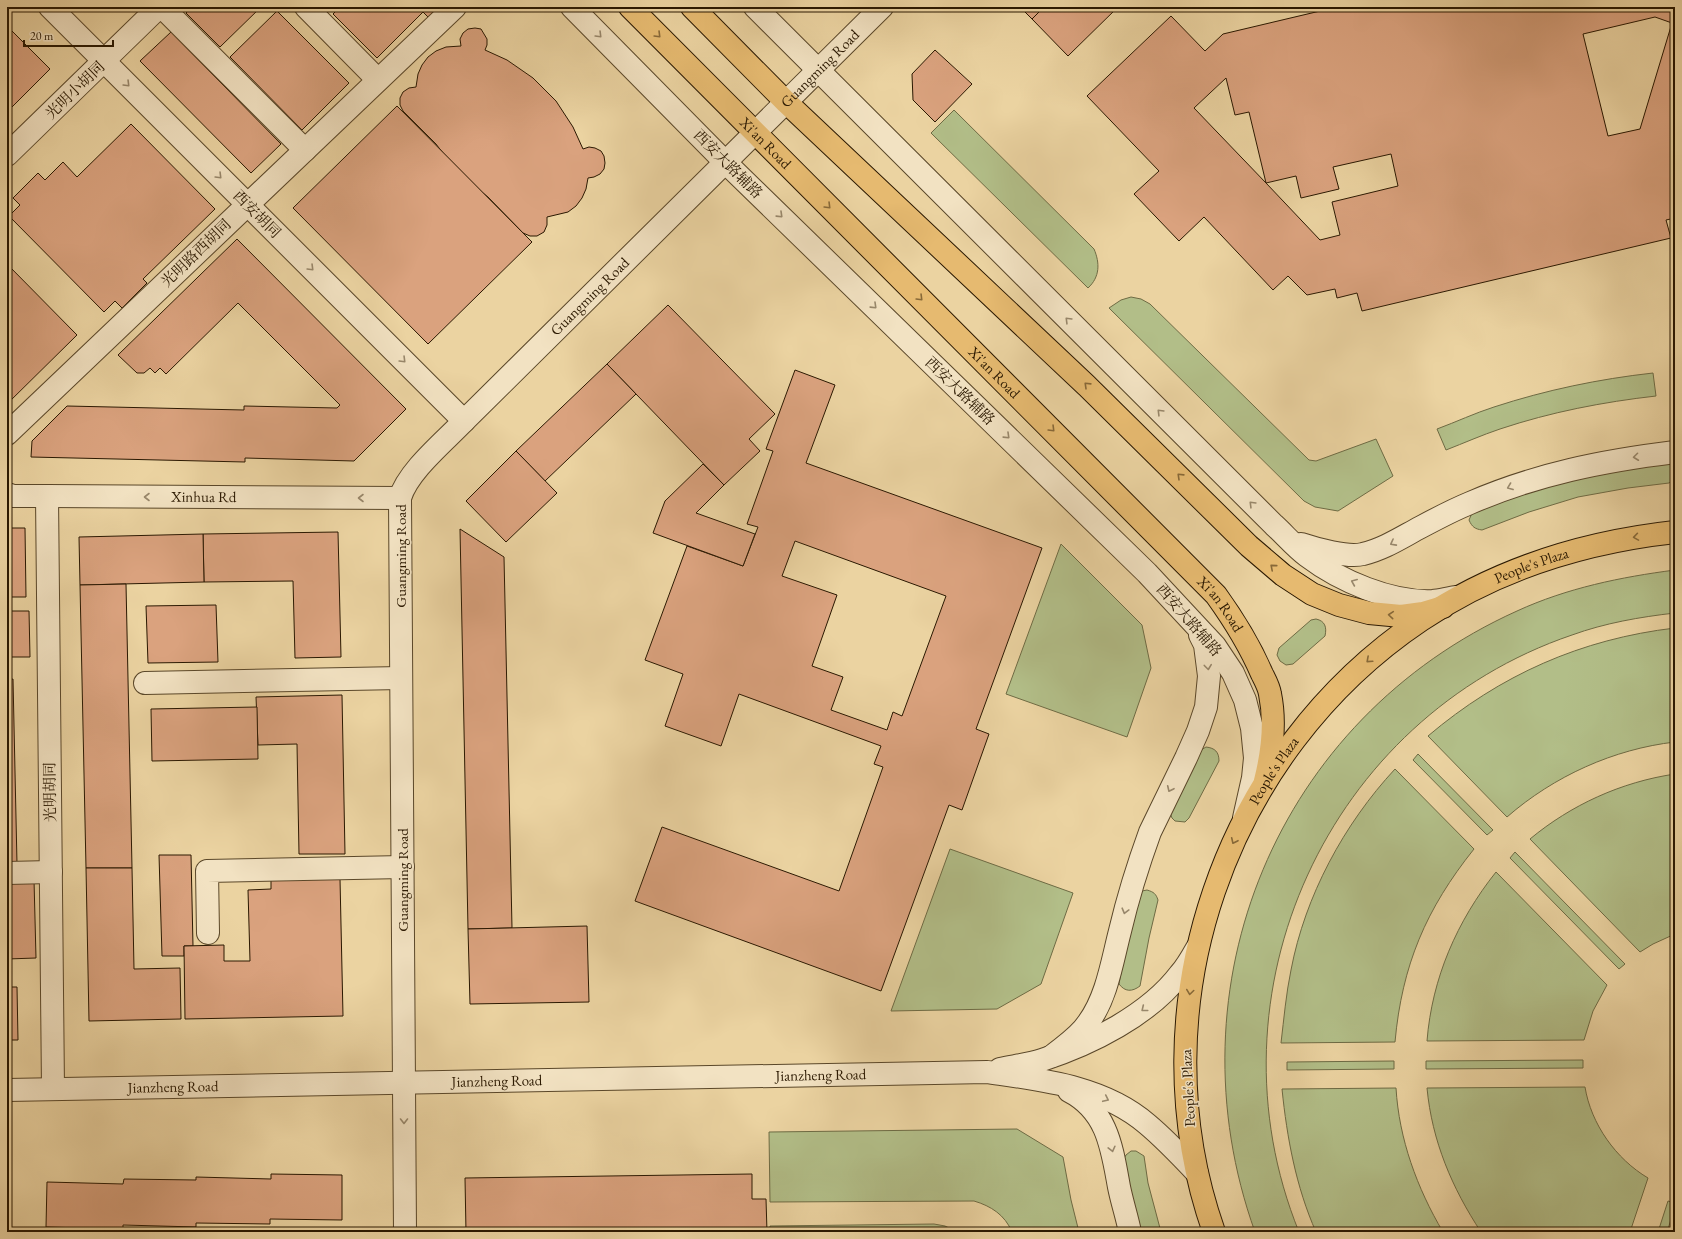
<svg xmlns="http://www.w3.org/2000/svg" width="1682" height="1239" viewBox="0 0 1682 1239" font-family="'EB Garamond','Noto Serif SC',serif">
<rect width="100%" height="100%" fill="#ebd3a1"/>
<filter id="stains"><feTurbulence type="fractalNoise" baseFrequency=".005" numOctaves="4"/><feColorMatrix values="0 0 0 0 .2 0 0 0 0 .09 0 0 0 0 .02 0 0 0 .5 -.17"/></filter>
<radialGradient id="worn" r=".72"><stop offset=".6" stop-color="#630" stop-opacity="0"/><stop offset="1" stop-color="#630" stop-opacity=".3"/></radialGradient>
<g fill="#b2be88" stroke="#6e6b44">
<path d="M 954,110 L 1094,249 C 1100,263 1100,277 1088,288 L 931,133 Z"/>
<path d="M 1131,297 L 1141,299 L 1150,304 L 1309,460 L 1316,461 L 1376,439 L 1393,476 L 1338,511 L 1315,507 L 1304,501 L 1109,308 L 1121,300 Z"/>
<path d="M 1653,373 L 1656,396 C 1603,402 1551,412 1500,429 C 1482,435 1464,443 1446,450 L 1437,429 C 1456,422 1475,413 1494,407 C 1546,390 1599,379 1653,373 Z"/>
<path d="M 1672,463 L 1675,465 L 1675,479 L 1669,483 L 1628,488 L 1578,497 L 1529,512 L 1482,530 C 1475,529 1472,527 1469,520 L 1473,511 L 1573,477 Z"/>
<path d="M 1061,544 L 1142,625 L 1151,668 L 1127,737 L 1006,694 Z"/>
<path d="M 1675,570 L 1675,613 C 1640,617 1605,623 1572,635 C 1328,718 1202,993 1299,1232 L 1255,1232 C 1167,986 1277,719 1517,611 C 1567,588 1621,577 1675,570 Z"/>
<path d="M 1316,619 C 1325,621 1327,627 1325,636 L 1293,664 L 1286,665 L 1280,661 L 1277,655 L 1279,648 L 1311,620 Z"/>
<path d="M 1675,628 L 1675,742 C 1614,749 1554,776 1507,817 L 1428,736 C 1500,675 1581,639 1675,628 Z"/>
<path d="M 1206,747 C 1215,748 1219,752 1219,761 L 1189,818 L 1185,822 L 1175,821 L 1172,818 L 1170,813 L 1201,750 Z"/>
<path d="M 1418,754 L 1493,830 L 1487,835 L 1413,760 Z"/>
<path d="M 1395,769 L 1474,849 C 1426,909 1402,965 1395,1042 L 1281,1043 C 1284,1018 1286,994 1291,970 C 1305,896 1344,824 1395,769 Z"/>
<path d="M 1675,774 L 1675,934 L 1653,944 L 1640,952 L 1530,839 C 1571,805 1621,782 1675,774 Z"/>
<path d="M 950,849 L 1073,893 L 1041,984 L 997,1009 L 891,1011 Z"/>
<path d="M 1515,852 L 1625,964 L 1619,969 L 1510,858 Z"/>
<path d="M 1496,872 L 1607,985 L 1593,1011 L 1584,1040 L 1427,1041 C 1432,978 1457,921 1496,872 Z"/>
<path d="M 1147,890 C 1154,892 1156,894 1158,900 L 1149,938 L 1140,986 C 1132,992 1125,992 1119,984 L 1128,933 L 1138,894 L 1142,891 Z"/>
<path d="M 1583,1060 L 1583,1068 L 1426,1069 L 1426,1061 Z"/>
<path d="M 1394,1061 L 1394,1069 L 1287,1070 L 1287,1062 Z"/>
<path d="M 1585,1087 C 1591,1124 1616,1159 1648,1178 L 1630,1232 L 1481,1232 C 1452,1188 1432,1141 1427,1088 Z"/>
<path d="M 1396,1088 C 1399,1139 1417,1188 1443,1232 L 1316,1232 C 1296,1187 1287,1138 1282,1089 Z"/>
<path d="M 1017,1129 L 1063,1157 L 1071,1200 L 1079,1232 L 1012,1232 C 1005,1215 991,1206 974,1201 L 770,1202 L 769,1132 Z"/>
<path d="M 1131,1151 L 1136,1151 L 1144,1156 L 1148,1183 L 1161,1232 L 1139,1232 L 1123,1160 L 1126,1155 Z"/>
<path d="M 1668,1201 L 1675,1203 L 1675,1207 L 1667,1232 L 1658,1232 Z"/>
<path d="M 934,1224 L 945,1226 L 957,1232 L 770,1232 L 770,1226 Z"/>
</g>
<g fill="#daa27e" stroke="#2a1801" fill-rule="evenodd">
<path d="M 192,7 L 261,7 L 220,47 L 186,13 Z"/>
<path d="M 340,7 L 442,7 L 430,19 L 423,12 L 377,58 L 333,14 Z"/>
<path d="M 1020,7 L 1044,7 L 1032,19 Z"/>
<path d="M 1044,7 L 1118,7 L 1068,56 L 1032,19 Z"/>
<path d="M 1337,7 L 1675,7 L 1675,218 L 1666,220 L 1671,238 L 1362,311 L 1357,293 L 1337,298 L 1335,289 L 1307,295 L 1288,276 L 1273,290 L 1204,217 L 1179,241 L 1134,194 L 1159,171 L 1087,96 L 1171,16 L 1205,51 L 1223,34 ZM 1655,17 L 1672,23 L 1640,129 L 1608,136 L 1583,34 ZM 1226,78 L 1235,115 L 1249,112 L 1266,183 L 1194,108 ZM 1391,154 L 1398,186 L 1332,202 L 1340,235 L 1320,240 L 1266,183 L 1296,176 L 1301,198 L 1339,189 L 1333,167 Z"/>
<path d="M 277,11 L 349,83 L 302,130 L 230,57 Z"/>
<path d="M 7,26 L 50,69 L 9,110 L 7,108 Z"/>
<path d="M 475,28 L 481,29 L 487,39 L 487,45 L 485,50 L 507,60 L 533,78 L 556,101 L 573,127 L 583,149 L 589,147 L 595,148 L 601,151 L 604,156 L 605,163 L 604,169 L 600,174 L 594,177 L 588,178 L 586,189 L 582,198 L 576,206 L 568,212 L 547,217 L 547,225 L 544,232 L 537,236 L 530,236 L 523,233 L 488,197 L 459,174 L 436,144 L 403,111 L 400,105 L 400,98 L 403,92 L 409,88 L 416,87 L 418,74 L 422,65 L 428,57 L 436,51 L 446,47 L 461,46 L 460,39 L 463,33 L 468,29 Z"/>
<path d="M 171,32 L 281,144 L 251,173 L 140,61 Z"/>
<path d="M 935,50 L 972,84 L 935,122 L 913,100 L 912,74 Z"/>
<path d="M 397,106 L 532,242 L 428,344 L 293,208 Z"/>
<path d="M 131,124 L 215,209 L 143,279 L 147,283 L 122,308 L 115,301 L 104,312 L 9,216 L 20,205 L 13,198 L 38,173 L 45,180 L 63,162 L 77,177 Z"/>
<path d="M 237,239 L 406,409 L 354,461 L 245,458 L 245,462 L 31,457 L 32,441 L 67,406 L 244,410 L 244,406 L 337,408 L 340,405 L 238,303 L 166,374 L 160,368 L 155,373 L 150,368 L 144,373 L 137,373 L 118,355 Z"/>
<path d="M 7,264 L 77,335 L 7,404 Z"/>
<path d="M 668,305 L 775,414 L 749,439 L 760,451 L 724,485 L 607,364 Z"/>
<path d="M 607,364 L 636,394 L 545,481 L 516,451 Z"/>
<path d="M 795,370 L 835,385 L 806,463 L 1042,548 L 976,729 L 989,734 L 962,810 L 949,805 L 881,991 L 635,901 L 662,827 L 839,891 L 883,767 L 874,764 L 881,746 L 739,694 L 721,746 L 665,726 L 683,674 L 645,660 L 687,546 L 743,566 L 758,527 L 747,524 L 773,451 L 766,449 ZM 795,541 L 946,596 L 902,716 L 893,712 L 887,730 L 831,710 L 843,677 L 812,666 L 837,595 L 782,576 Z"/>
<path d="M 516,451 L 557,493 L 506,542 L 466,501 Z"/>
<path d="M 703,464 L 724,485 L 696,513 L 755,534 L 743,566 L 653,533 L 665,501 Z"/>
<path d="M 7,528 L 25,528 L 26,597 L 7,597 Z"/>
<path d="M 460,529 L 504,557 L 512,928 L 468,929 Z"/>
<path d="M 338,532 L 341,657 L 295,658 L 293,581 L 204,582 L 203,534 Z"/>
<path d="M 203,534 L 204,582 L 80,585 L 79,537 Z"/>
<path d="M 126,584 L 132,868 L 86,868 L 80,585 Z"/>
<path d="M 216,605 L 218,662 L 148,663 L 146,606 Z"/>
<path d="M 7,611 L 29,611 L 30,657 L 7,657 Z"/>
<path d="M 13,679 L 17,864 L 7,864 L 7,680 Z"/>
<path d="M 342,695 L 345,854 L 299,854 L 297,744 L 258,745 L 256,697 Z"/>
<path d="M 257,707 L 258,759 L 152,761 L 151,709 Z"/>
<path d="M 159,855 L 191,855 L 193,946 L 184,946 L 184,956 L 162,956 Z"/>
<path d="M 86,868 L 132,868 L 134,969 L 180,968 L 181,1019 L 89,1021 Z"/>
<path d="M 340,879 L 343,1016 L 185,1019 L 184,946 L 224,945 L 224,961 L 250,961 L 248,890 L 271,889 L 271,880 Z"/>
<path d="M 34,880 L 36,958 L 7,959 L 7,881 Z"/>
<path d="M 587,926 L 589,1002 L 470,1004 L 468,929 Z"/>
<path d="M 7,987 L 17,987 L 18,1040 L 7,1040 Z"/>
<path d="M 271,1174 L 342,1175 L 342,1220 L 270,1219 L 270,1224 L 196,1223 L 196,1227 L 123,1225 L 123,1229 L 46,1227 L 47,1182 L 123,1184 L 124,1179 L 196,1180 L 196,1177 L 271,1179 Z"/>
<path d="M 752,1174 L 752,1199 L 766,1199 L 767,1232 L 724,1232 L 724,1230 L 665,1230 L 665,1232 L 466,1232 L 465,1178 Z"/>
</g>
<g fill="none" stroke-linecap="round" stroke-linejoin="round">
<g stroke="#5a4729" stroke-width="24">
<g id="minor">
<path d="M 50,7 L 464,421"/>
<path d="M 162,7 L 305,150"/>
<path d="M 306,7 L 378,80"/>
<path d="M 572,7 L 725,162 L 1147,573 L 1215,646 L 1233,673 L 1245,700 L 1252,728 L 1255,758 L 1253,778 L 1244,818"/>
<path d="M 755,7 L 1274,525 C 1285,535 1295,547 1307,556 C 1340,581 1391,603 1433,601 C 1441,600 1449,598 1457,597"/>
<path d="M 7,155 L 159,7"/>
<path d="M 7,434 L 455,7"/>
<path id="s1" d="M 7,494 L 13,496 L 47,496 L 400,498"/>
<path d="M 47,496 L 53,1089"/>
<path d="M 1301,544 C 1316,549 1348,558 1363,554 C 1384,549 1402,537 1421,527 C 1436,519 1453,510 1470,503 C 1537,474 1602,461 1675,452"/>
<path d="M 145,683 L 401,678"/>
<path d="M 7,873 L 51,872"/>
<path d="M 208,933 L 207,871 L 403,867"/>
<path d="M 1052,1056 C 1064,1046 1079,1037 1088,1023 C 1107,997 1112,962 1120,931 C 1128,897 1138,865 1150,832 L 1186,758 L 1198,731 L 1206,707 L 1209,676 L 1205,645 L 1200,635"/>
<path d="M 1000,1069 C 1014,1066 1029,1064 1042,1060 C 1091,1044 1149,1015 1180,974 C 1187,966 1192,957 1197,948"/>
<path id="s2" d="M 7,1090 L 987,1072 C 1042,1080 1103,1086 1147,1124 C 1165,1139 1181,1156 1197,1173"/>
<path d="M 1069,1091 C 1108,1111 1112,1149 1119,1187 C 1122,1202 1127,1217 1130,1232"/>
<path id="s3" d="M 405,1232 L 400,498 C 408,471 444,442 464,421 L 882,7"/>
</g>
</g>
<g stroke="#2a1801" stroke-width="24">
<g id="major">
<path id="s4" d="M 630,7 L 1216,595 C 1234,620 1250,646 1262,674 C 1265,680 1269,687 1270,694 C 1276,723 1272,753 1265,781"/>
<path d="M 692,7 L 786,102 L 1087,386 L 1249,546 L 1283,575 L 1312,594 L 1339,605 L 1369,613 L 1401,616 L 1423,613 L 1443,607"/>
<path id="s5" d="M 1214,1232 C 1135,1008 1224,752 1421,620 C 1497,569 1584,542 1675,532"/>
</g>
</g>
<use href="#minor" stroke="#f2e2c2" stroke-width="22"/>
<use href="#major" stroke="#e6ba70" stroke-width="22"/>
</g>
<defs><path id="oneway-chevron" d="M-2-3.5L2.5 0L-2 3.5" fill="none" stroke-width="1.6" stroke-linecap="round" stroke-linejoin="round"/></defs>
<g stroke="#98876b">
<use href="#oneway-chevron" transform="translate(599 35) rotate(45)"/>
<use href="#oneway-chevron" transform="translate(127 84) rotate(45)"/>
<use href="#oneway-chevron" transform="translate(219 176) rotate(45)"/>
<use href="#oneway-chevron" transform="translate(780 215) rotate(44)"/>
<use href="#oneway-chevron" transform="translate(311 268) rotate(45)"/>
<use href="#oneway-chevron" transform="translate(874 306) rotate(44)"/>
<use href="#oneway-chevron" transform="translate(1068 320) rotate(-135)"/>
<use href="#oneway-chevron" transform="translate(403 360) rotate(45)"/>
<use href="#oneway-chevron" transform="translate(1160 412) rotate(-135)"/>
<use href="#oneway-chevron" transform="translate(1007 436) rotate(44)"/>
<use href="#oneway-chevron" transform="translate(1636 457) rotate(173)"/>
<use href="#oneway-chevron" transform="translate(1510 487) rotate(159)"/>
<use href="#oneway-chevron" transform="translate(147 497) rotate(-180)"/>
<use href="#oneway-chevron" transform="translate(361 498) rotate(-180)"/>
<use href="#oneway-chevron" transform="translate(1252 504) rotate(-135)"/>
<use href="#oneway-chevron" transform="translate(1393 543) rotate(152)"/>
<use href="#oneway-chevron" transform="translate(1354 582) rotate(-157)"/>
<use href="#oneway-chevron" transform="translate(1208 667) rotate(83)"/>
<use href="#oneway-chevron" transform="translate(1170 789) rotate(115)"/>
<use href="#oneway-chevron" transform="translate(1125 911) rotate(105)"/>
<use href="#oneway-chevron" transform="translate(1144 1009) rotate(141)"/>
<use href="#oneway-chevron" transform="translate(1106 1099) rotate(25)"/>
<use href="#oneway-chevron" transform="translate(404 1121) rotate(90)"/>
<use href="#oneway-chevron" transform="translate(1112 1149) rotate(76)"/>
</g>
<g stroke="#886938">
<use href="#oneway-chevron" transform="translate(658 35) rotate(45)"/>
<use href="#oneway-chevron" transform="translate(828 206) rotate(45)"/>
<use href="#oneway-chevron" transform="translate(920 298) rotate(45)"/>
<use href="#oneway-chevron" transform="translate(1087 385) rotate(-136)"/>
<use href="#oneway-chevron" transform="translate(1052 429) rotate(45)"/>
<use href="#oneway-chevron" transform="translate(1180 476) rotate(-136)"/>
<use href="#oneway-chevron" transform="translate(1636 537) rotate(171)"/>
<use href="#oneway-chevron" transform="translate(1273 567) rotate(-139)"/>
<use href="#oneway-chevron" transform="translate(1391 615) rotate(-175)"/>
<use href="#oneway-chevron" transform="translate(1369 660) rotate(138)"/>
<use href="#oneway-chevron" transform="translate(1234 841) rotate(115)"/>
<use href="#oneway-chevron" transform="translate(1190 992) rotate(98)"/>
</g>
<g text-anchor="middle" stroke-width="3" stroke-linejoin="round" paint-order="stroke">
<g font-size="15" fill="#2a1801" stroke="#f2e2c2">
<text dy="5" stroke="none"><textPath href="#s3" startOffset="1336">Guangming Road</textPath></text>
<text transform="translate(75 90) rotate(-44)" y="5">光明小胡同</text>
<text dy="5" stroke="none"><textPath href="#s4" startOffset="192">Xi'an Road</textPath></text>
<text transform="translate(728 164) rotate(45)" y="5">西安大路辅路</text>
<text transform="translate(257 214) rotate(45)" y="5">西安胡同</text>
<text transform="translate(196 253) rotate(-44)" y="5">光明路西胡同</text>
<text dy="5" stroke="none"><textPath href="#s3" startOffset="1012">Guangming Road</textPath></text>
<text dy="5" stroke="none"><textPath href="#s4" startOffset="516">Xi'an Road</textPath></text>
<text transform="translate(960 391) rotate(44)" y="5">西安大路辅路</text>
<text dy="5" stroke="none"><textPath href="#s1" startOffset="197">Xinhua Rd</textPath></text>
<text transform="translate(401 556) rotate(-90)" y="5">Guangming Road</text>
<text dy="5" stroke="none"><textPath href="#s5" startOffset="818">People's Plaza</textPath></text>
<text dy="5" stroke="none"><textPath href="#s4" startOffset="840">Xi'an Road</textPath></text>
<text transform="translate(1189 620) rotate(49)" y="5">西安大路辅路</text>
<text dy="5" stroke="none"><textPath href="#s5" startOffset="482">People's Plaza</textPath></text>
<text transform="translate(50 792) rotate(-91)" y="5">光明胡同</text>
<text transform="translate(403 880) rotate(-90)" y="5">Guangming Road</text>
<text dy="5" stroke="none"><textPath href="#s2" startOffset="814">Jianzheng Road</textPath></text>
<text dy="5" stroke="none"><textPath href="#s2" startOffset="490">Jianzheng Road</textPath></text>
<text dy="5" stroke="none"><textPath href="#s2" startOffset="166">Jianzheng Road</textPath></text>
<text transform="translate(1188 1088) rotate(-93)" y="5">People's Plaza</text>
</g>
</g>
<rect width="1682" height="1239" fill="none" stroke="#ebd3a1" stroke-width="24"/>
<rect x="8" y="8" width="1666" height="1223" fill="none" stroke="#2a1801" stroke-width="2"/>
<rect x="12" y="12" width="1658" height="1215" fill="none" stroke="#2a1801"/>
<path d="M24 40v6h89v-6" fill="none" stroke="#2a1801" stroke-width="2"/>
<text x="30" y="40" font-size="12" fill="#2a1801" stroke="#f2e2c2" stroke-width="3" paint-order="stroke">20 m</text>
<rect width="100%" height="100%" filter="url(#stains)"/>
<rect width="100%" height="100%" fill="url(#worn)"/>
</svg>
